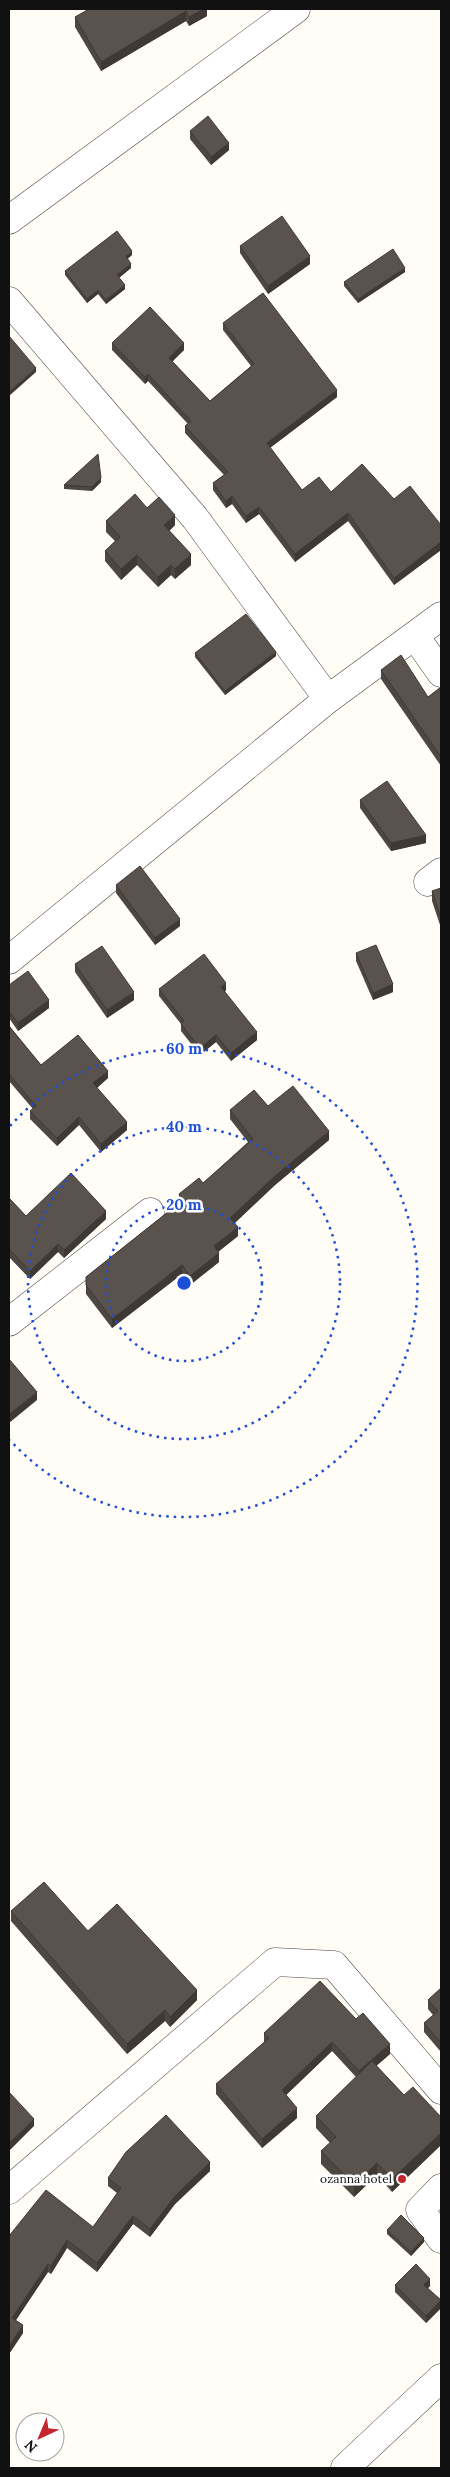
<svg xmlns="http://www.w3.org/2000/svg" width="450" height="2477" viewBox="0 0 450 2477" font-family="Lora,serif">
<rect width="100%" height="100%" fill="#fffdf5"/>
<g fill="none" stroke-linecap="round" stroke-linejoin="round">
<g stroke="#444" stroke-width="29">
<g id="minor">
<path d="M 9,220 L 296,9"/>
<path d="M 9,301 L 195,518 L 328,699"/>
<path d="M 415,636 L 441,673"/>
<path d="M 428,882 L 441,872"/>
<path d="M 9,960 L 328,699 L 441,616"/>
<path d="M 9,1322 L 150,1212"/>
<path d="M 441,2188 L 420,2210 L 441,2239"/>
<path d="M 9,2190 L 275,1962 L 334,1965 L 441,2090"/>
<path d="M 345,2468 L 441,2378"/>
</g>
</g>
<use href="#minor" stroke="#fff" stroke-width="28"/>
</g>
<g fill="#4d4742">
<path d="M 207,9 L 207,16 L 189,26 L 186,21 L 101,71 L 75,27 L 75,17 Z"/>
<path d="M 190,131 L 229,150 L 211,165 L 190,139 Z"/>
<path d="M 240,246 L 310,264 L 268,294 L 240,253 Z"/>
<path d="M 132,255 L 127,259 L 131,268 L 119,278 L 125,289 L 106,304 L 98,294 L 87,303 L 65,275 L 65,271 Z"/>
<path d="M 405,272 L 358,303 L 344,286 L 344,282 Z"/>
<path d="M 223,323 L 337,397 L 270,448 L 302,490 L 394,499 L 441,525 L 441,550 L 394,585 L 348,521 L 295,562 L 259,514 L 246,523 L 232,504 L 226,508 L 213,490 L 213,483 L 224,475 L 185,433 L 185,426 L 188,424 L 148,381 L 145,384 L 112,350 L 112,343 L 184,350 L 172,361 L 210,401 L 251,366 L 223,330 Z"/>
<path d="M 101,482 L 92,491 L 64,489 L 64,485 Z"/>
<path d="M 147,508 L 175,525 L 169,531 L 191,565 L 175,579 L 171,575 L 158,587 L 137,565 L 121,580 L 105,561 L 105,551 L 115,541 L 106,532 L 106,521 Z"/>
<path d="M 195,653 L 276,656 L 225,695 L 195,657 Z"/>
<path d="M 381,670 L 428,697 L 441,687 L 441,766 L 381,679 Z"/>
<path d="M 360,800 L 426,843 L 391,851 L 360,808 Z"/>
<path d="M 116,885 L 180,926 L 155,945 L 116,893 Z"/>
<path d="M 441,888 L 441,928 L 432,901 L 432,891 Z"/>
<path d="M 356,953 L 393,992 L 373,1000 L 356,961 Z"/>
<path d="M 75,964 L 134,1000 L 107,1018 L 75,972 Z"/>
<path d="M 9,985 L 49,1008 L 18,1031 L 9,1018 Z"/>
<path d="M 159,989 L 226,990 L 225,992 L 257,1040 L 231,1061 L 216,1042 L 200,1055 L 181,1031 L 181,1024 L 159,996 Z"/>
<path d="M 9,1026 L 41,1065 L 108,1078 L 97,1088 L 127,1130 L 101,1152 L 79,1125 L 57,1146 L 30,1119 L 30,1111 L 33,1109 L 9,1081 Z"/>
<path d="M 268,1106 L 329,1140 L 275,1185 L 235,1223 L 238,1236 L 218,1252 L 219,1262 L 190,1285 L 182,1274 L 112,1328 L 86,1294 L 86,1277 L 179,1203 L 179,1194 L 203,1183 L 248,1142 L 230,1119 L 230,1110 Z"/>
<path d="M 9,1198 L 26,1216 L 106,1219 L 64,1258 L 58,1252 L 30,1279 L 9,1257 Z"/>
<path d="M 11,1911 L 88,1931 L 197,2000 L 170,2027 L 165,2021 L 127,2054 L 11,1921 Z"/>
<path d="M 441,1988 L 441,2052 L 424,2032 L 424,2023 L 433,2015 L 428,2009 L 428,2000 Z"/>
<path d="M 356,2019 L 390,2054 L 376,2066 L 404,2095 L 441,2117 L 441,2145 L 392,2192 L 377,2175 L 354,2197 L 321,2164 L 321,2151 L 330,2143 L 316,2128 L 316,2116 L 356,2077 L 332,2051 L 286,2095 L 297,2118 L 262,2148 L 216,2094 L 216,2084 L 264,2043 L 264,2033 Z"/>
<path d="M 210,2171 L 175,2204 L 150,2237 L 133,2224 L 97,2272 L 67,2248 L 51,2274 L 48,2272 L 16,2320 L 23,2333 L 9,2354 L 9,2236 L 93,2227 L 117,2193 L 108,2186 L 108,2178 Z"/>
<path d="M 387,2230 L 424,2242 L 411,2256 L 387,2234 Z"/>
<path d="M 395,2285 L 430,2286 L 428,2288 L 441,2308 L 426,2323 L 395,2292 Z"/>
</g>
<g fill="#3f3936">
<path d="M 204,9 L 207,9 L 207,16 L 189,26 L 189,17 Z"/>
<path d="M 186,11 L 186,21 L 101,71 L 101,62 Z"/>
<path d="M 229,143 L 229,150 L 211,165 L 211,157 Z"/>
<path d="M 132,251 L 132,255 L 126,260 L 126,256 Z"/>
<path d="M 310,256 L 310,264 L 268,294 L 268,286 Z"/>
<path d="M 131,264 L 131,268 L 117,279 L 117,275 Z"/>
<path d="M 405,268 L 405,272 L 358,303 L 358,299 Z"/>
<path d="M 125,285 L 125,289 L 106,304 L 106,300 Z"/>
<path d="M 98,290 L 98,294 L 87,303 L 87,299 Z"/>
<path d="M 184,343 L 184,350 L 169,365 L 169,358 Z"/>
<path d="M 36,368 L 36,372 L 9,396 L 9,392 Z"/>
<path d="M 148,374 L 148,381 L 145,384 L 145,377 Z"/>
<path d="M 337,390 L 337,397 L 267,450 L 267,443 Z"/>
<path d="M 101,478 L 101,482 L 92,491 L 92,487 Z"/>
<path d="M 232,496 L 232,504 L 226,508 L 226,501 Z"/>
<path d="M 259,507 L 259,514 L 246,523 L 246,516 Z"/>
<path d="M 348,513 L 348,521 L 295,562 L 295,554 Z"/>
<path d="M 175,515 L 175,525 L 164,536 L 164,525 Z"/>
<path d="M 441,542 L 441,550 L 394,585 L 394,578 Z"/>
<path d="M 191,554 L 191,565 L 175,579 L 175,569 Z"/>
<path d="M 137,555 L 137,565 L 121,580 L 121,569 Z"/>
<path d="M 171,565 L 171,575 L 158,587 L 158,577 Z"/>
<path d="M 276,652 L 276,656 L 225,695 L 225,691 Z"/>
<path d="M 426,835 L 426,843 L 391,851 L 391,843 Z"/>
<path d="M 180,919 L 180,926 L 155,945 L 155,938 Z"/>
<path d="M 226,983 L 226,990 L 221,995 L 221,987 Z"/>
<path d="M 393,984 L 393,992 L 373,1000 L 373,993 Z"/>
<path d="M 134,992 L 134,1000 L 107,1018 L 107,1010 Z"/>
<path d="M 49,1000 L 49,1008 L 18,1031 L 18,1023 Z"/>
<path d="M 257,1032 L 257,1040 L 231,1061 L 231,1053 Z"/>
<path d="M 216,1035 L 216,1042 L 200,1055 L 200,1048 Z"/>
<path d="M 108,1071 L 108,1078 L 93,1091 L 93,1083 Z"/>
<path d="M 79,1117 L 79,1125 L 57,1146 L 57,1138 Z"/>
<path d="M 127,1122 L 127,1130 L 101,1152 L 101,1144 Z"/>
<path d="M 329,1131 L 329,1140 L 275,1185 L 230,1227 L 230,1218 L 275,1176 Z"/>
<path d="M 106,1211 L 106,1219 L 64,1258 L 64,1250 Z"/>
<path d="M 238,1227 L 238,1236 L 214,1255 L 214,1246 Z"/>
<path d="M 58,1244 L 58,1252 L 30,1279 L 30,1271 Z"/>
<path d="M 219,1253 L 219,1262 L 190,1285 L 190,1276 Z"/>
<path d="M 182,1265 L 182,1274 L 112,1328 L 112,1319 Z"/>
<path d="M 37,1392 L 37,1400 L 9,1423 L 9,1414 Z"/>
<path d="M 197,1990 L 197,2000 L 170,2027 L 170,2017 Z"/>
<path d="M 165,2010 L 165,2021 L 127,2054 L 127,2044 Z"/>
<path d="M 332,2042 L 332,2051 L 282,2099 L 282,2090 Z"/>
<path d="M 390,2044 L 390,2054 L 359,2081 L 359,2071 Z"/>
<path d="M 297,2108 L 297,2118 L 262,2148 L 262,2139 Z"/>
<path d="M 34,2119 L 34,2126 L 9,2151 L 9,2143 Z"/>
<path d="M 441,2133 L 441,2145 L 392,2192 L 392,2179 Z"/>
<path d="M 210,2162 L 210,2171 L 175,2204 L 150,2237 L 150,2229 L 175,2196 Z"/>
<path d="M 377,2163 L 377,2175 L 354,2197 L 354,2185 Z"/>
<path d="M 133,2216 L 133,2224 L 97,2272 L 97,2263 Z"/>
<path d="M 424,2238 L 424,2242 L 411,2256 L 411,2252 Z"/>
<path d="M 67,2240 L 67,2248 L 51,2274 L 51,2266 Z"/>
<path d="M 48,2264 L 48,2272 L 12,2326 L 12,2318 Z"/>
<path d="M 430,2279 L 430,2286 L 424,2292 L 424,2285 Z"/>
<path d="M 441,2300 L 441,2308 L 426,2323 L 426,2316 Z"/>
<path d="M 23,2325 L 23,2333 L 9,2354 L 9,2346 Z"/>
</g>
<g fill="#5a524d" stroke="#3f3936">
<path d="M 89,9 L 204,9 L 189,17 L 186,11 L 101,62 L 75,17 Z"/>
<path d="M 208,116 L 229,143 L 211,157 L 190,131 Z"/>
<path d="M 282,216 L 310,256 L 268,286 L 240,246 Z"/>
<path d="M 117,231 L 132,251 L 126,256 L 131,264 L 117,275 L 125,285 L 106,300 L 98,290 L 87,299 L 65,271 Z"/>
<path d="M 393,249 L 405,268 L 358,299 L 344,282 Z"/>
<path d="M 263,293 L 337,390 L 267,443 L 302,490 L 319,477 L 331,492 L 362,464 L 394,499 L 410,486 L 441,525 L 441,542 L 394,578 L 348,513 L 295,554 L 259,507 L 246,516 L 232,496 L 226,501 L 213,483 L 228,472 L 185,426 L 191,421 L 148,374 L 145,377 L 112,343 L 150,307 L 184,343 L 169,358 L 210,401 L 254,364 L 223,323 Z"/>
<path d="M 9,336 L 36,368 L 9,392 Z"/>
<path d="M 98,454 L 101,478 L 92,487 L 64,485 Z"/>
<path d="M 135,494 L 147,508 L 159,497 L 175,515 L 164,525 L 191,554 L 175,569 L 171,565 L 158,577 L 137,555 L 121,569 L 105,551 L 120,537 L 106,521 Z"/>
<path d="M 246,614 L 276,652 L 225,691 L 195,653 Z"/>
<path d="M 401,655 L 428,697 L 441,687 L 441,757 L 381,670 Z"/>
<path d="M 387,781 L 426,835 L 391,843 L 360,800 Z"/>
<path d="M 140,866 L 180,919 L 155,938 L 116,885 Z"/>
<path d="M 441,888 L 441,918 L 432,891 Z"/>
<path d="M 376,945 L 393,984 L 373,993 L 356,953 Z"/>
<path d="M 102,946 L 134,992 L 107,1010 L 75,964 Z"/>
<path d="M 204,954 L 226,983 L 221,987 L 257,1032 L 231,1053 L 216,1035 L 200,1048 L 181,1024 L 184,1021 L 159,989 Z"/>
<path d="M 28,971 L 49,1000 L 18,1023 L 9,1011 L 9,985 Z"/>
<path d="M 9,1026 L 41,1065 L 78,1035 L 108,1071 L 93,1083 L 127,1122 L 101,1144 L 79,1117 L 57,1138 L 30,1111 L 36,1106 L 9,1074 Z"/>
<path d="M 293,1086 L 329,1131 L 275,1176 L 230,1218 L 238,1227 L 214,1246 L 219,1253 L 190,1276 L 182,1265 L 112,1319 L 86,1285 L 86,1277 L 183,1200 L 179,1194 L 199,1178 L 203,1183 L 253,1139 L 230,1110 L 254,1090 L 268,1106 Z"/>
<path d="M 71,1173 L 106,1211 L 64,1250 L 58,1244 L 30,1271 L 9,1249 L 9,1198 L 26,1216 Z"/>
<path d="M 9,1359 L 37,1392 L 9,1414 Z"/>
<path d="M 44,1882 L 88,1931 L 117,1904 L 197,1990 L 170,2017 L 165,2010 L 127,2044 L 11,1911 Z"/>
<path d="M 320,1981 L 356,2019 L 363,2013 L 390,2044 L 359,2071 L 332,2042 L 282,2090 L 297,2108 L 262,2139 L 216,2084 L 269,2038 L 264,2033 Z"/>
<path d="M 441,1988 L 441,2043 L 424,2023 L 438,2011 L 428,2000 Z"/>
<path d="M 372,2061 L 404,2095 L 413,2087 L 441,2117 L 441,2133 L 392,2179 L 377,2163 L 354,2185 L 321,2151 L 336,2137 L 316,2116 Z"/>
<path d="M 9,2092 L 34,2119 L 9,2143 Z"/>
<path d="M 166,2115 L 210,2162 L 175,2196 L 150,2229 L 133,2216 L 97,2263 L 67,2240 L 51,2266 L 48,2264 L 12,2318 L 23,2325 L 9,2346 L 9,2236 L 46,2190 L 93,2227 L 121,2188 L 108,2178 L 126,2152 Z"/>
<path d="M 401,2215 L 424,2238 L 411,2252 L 387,2230 Z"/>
<path d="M 416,2264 L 430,2279 L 424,2285 L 441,2300 L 426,2316 L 395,2285 Z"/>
</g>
<g fill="none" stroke="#1d4ed8" stroke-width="2.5" stroke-dasharray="2.5 5">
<circle cx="184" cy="1283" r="78"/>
<circle cx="184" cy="1283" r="156"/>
<path d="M10 1126A234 234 0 1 1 10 1440"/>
</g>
<circle fill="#c4262e" stroke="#fff" stroke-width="2" cx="402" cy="2179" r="5"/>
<g text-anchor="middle" stroke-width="5" stroke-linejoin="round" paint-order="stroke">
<g font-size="12" fill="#111" stroke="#fff" text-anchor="end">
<text x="392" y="2183">ozanna hotel</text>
</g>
</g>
<circle cx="184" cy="1283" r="8" fill="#1d4ed8" stroke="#fff" stroke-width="2.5"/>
<g font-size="15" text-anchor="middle" font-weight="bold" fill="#1d4ed8" stroke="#fff" stroke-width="5" stroke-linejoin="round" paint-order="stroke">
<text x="184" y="1054">60 m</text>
<text x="184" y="1132">40 m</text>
<text x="184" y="1210">20 m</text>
</g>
<rect width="450" height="2477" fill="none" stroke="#111111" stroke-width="20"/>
<g transform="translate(40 2437) rotate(224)"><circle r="24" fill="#ffffff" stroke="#a0a0a0"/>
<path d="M0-4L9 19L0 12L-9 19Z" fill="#c4262e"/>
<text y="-8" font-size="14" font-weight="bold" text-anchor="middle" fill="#111111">N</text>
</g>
</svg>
